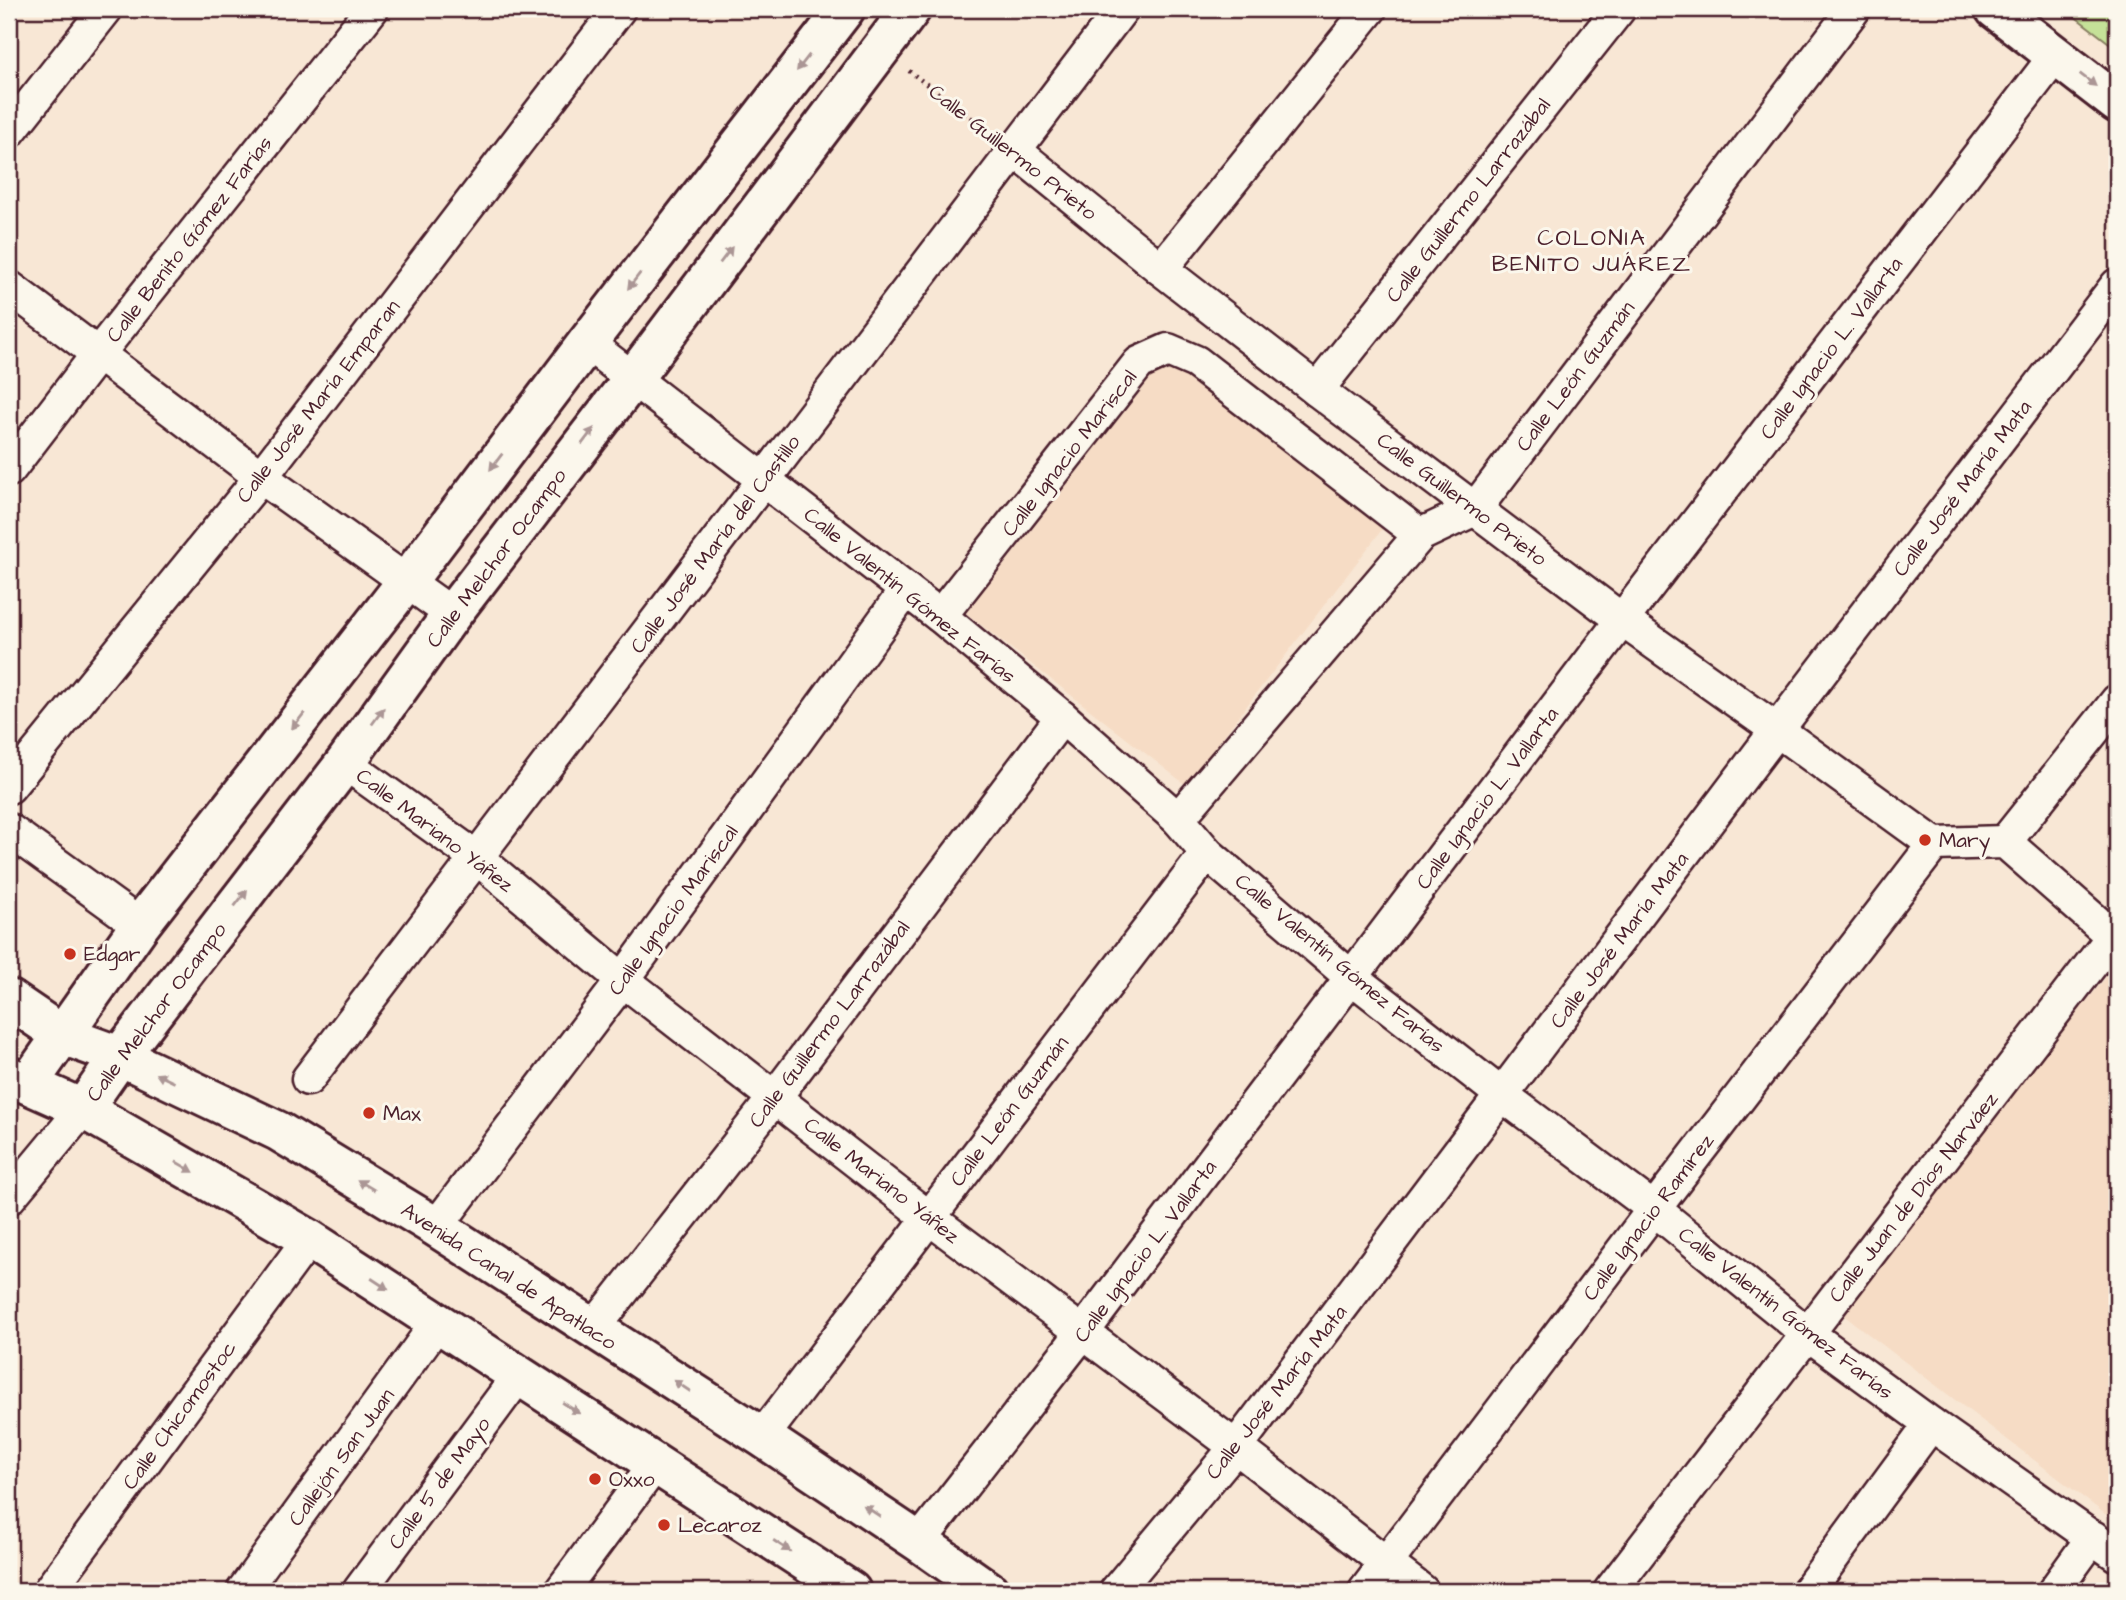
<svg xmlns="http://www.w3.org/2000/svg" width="2126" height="1600" viewBox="0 0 2126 1600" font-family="'Architects Daughter',sans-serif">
<rect width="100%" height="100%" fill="#f8e7d5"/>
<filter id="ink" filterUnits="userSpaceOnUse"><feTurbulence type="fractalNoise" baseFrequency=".0143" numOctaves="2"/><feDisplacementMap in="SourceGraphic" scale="14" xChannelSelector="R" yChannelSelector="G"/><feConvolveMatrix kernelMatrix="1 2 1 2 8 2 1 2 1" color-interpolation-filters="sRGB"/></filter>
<g filter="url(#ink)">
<g fill="#f6dcc5">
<path d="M 1180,369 L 1387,523 L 1186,785 L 966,613 L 1154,374 Z"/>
<path d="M 2107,976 L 2117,983 L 2117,1523 L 1838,1311 Z"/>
</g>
<path fill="#c5e198" stroke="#888062" stroke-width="2" d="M 2065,9 L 2117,9 L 2117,49 Z"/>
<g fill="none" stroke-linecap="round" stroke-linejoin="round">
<g stroke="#4a1f2b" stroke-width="37">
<g id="street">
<path d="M 9,132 L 106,9"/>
<path d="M 1013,149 L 1161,269 L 1317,390 L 1622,620 L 1777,730 L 1934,844 L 2005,842 L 2117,940"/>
<path d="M 1161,269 L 1370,9"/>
<path d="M 9,287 L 261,477 L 452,614"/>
<path d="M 587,343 L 940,616 L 1062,717 L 1178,819 L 1207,853 L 1351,977 L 1502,1095 L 1654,1209 L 1808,1334 L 1931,1424 L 2117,1555"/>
<path d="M 1317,390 L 1619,9"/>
<path d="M 9,470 L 98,354 L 372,9"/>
<path d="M 940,616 L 1139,363 L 1168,350 L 1196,362 L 1420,535"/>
<path d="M 345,763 L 477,858 L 623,980 L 928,1217 L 1236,1447 L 1422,1591"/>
<path d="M 9,787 L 261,477 L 619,9"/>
<path d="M 1178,819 L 1420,535 L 1475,509 L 1854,9"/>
<path d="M 9,830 L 140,925"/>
<path d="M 2005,842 L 2117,701"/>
<path d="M 308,1079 L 1122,9"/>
<path d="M 9,1198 L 83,1109"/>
<path d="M 436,1227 L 623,980 L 906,590"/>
<path d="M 593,1329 L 775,1097 L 1062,717"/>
<path d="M 762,1437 L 1207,853"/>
<path d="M 919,1542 L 1083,1332 L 1622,620 L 2056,55"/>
<path d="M 49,1591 L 309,1239"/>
<path d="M 243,1591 L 438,1322"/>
<path d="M 359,1591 L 519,1375"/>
<path d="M 561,1591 L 656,1463"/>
<path d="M 1116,1591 L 1236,1447 L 1777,730 L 2117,285"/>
<path d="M 1365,1591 L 1654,1209 L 1934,844"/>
<path d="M 1610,1591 L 2113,936"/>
<path d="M 1808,1591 L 1931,1424"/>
<path d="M 2054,1591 L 2093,1537"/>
</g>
</g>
<g stroke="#4a1f2b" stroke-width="44">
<g id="secondary">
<path d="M 1995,9 L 2117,103"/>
<path d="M 9,999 L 62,1035 L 120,1056 L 278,1131 L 436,1227 L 762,1437 L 919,1542 L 989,1591"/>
<path d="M 9,1076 L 83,1109 L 309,1239 L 851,1591"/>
<path d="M 28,1084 L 140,925 L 407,581 L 587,343 L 845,9"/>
<path d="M 83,1109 L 120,1056 L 345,763 L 452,614 L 634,377 L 911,9"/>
</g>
</g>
<path stroke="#4a1f2b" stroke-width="4.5" stroke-dasharray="2 5" stroke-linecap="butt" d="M 909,71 L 986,129"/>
<use href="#street" stroke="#fbf7ec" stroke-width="32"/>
<use href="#secondary" stroke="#fbf7ec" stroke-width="38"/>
</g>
<defs><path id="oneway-solid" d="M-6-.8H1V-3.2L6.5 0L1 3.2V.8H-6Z" transform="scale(1.75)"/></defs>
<g fill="#ab9695">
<use href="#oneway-solid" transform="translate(803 63) rotate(128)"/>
<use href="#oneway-solid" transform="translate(2088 80) rotate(38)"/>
<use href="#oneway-solid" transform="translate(726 255) rotate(-53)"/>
<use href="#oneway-solid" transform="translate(634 281) rotate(128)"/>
<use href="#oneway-solid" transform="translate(588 436) rotate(-53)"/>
<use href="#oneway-solid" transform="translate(496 462) rotate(127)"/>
<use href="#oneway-solid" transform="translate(378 716) rotate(-54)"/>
<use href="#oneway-solid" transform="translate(298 721) rotate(128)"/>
<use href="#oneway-solid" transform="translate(241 898) rotate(-52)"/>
<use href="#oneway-solid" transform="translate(165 1078) rotate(-155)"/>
<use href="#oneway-solid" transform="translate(185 1167) rotate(30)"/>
<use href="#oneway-solid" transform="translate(366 1185) rotate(-149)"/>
<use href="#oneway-solid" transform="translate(380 1284) rotate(33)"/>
<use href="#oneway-solid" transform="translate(682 1386) rotate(-147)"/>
<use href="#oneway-solid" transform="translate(571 1408) rotate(33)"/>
<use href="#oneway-solid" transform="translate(872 1511) rotate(-146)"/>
<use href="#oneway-solid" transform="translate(782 1546) rotate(33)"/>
</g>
</g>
<g fill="#c8321e" stroke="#fbf7ec" stroke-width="2.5">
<circle cx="1925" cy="840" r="7"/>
<circle cx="70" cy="954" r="7"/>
<circle cx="369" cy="1113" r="7"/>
<circle cx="595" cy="1479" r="7"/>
<circle cx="664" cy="1525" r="7"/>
</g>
<g text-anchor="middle" stroke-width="6" stroke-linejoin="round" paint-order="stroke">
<g font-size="21" fill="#4a1f2b" stroke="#fbf7ec">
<text transform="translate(1013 152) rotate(38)" y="7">Calle Guillermo Prieto</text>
<text transform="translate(1468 200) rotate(-52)" y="7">Calle Guillermo Larrazábal</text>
<text transform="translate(189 239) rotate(-52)" y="7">Calle Benito Gómez Farías</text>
<text transform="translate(1831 348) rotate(-53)" y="7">Calle Ignacio L. Vallarta</text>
<text transform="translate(1575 376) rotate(-53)" y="7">Calle León Guzmán</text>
<text transform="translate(318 401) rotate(-52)" y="7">Calle José María Emparan</text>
<text transform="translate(1069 453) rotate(-52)" y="7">Calle Ignacio Mariscal</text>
<text transform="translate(1962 488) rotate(-53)" y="7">Calle José María Mata</text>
<text transform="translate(1462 499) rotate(37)" y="7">Calle Guillermo Prieto</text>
<text transform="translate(715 544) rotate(-53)" y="7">Calle José María del Castillo</text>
<text transform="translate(496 558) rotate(-53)" y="7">Calle Melchor Ocampo</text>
<text transform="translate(910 595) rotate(39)" y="7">Calle Valentín Gómez Farías</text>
<text transform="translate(1487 798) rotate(-53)" y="7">Calle Ignacio L. Vallarta</text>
<text transform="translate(435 830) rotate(37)" y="7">Calle Mariano Yáñez</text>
<text transform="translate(673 910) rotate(-54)" y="7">Calle Ignacio Mariscal</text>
<text transform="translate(1619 940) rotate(-53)" y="7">Calle José María Mata</text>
<text transform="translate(1340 963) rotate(40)" y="7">Calle Valentín Gómez Farías</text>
<text transform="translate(156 1012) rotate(-53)" y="7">Calle Melchor Ocampo</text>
<text transform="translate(829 1024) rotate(-53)" y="7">Calle Guillermo Larrazábal</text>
<text transform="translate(1009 1111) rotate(-53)" y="7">Calle León Guzmán</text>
<text transform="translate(882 1180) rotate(38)" y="7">Calle Mariano Yáñez</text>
<text transform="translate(1913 1197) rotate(-52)" y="7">Calle Juan de Dios Narváez</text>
<text transform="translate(1648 1217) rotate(-53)" y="7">Calle Ignacio Ramírez</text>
<text transform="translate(1145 1251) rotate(-53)" y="7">Calle Ignacio L. Vallarta</text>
<text transform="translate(509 1276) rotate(33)" y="7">Avenida Canal de Apatlaco</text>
<text transform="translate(1786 1313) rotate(38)" y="7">Calle Valentín Gómez Farías</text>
<text transform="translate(1276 1392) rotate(-52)" y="7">Calle José María Mata</text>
<text transform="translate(179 1415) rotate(-54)" y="7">Calle Chicomostoc</text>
<text transform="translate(341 1457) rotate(-54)" y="7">Callejón San Juan</text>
<text transform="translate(439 1483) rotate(-54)" y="7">Calle 5 de Mayo</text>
</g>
<g font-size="21" fill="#4a1f2b" stroke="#fbf7ec" text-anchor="start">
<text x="1939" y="847">Mary</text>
<text x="84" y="961">Edgar</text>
<text x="383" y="1120">Max</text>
<text x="609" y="1486">Oxxo</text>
<text x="678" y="1532">Lecaroz</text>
</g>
<g font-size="23" letter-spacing="2" fill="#4a1f2b" stroke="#fbf7ec">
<text x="1592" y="245">COLONIA<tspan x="1592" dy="26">BENITO JUÁREZ</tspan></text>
</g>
</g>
<rect width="2126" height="1600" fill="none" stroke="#fbf7ec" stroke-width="35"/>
<rect x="18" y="18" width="2091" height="1565" fill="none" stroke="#4a1f2b" stroke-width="2.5" filter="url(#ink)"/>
</svg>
